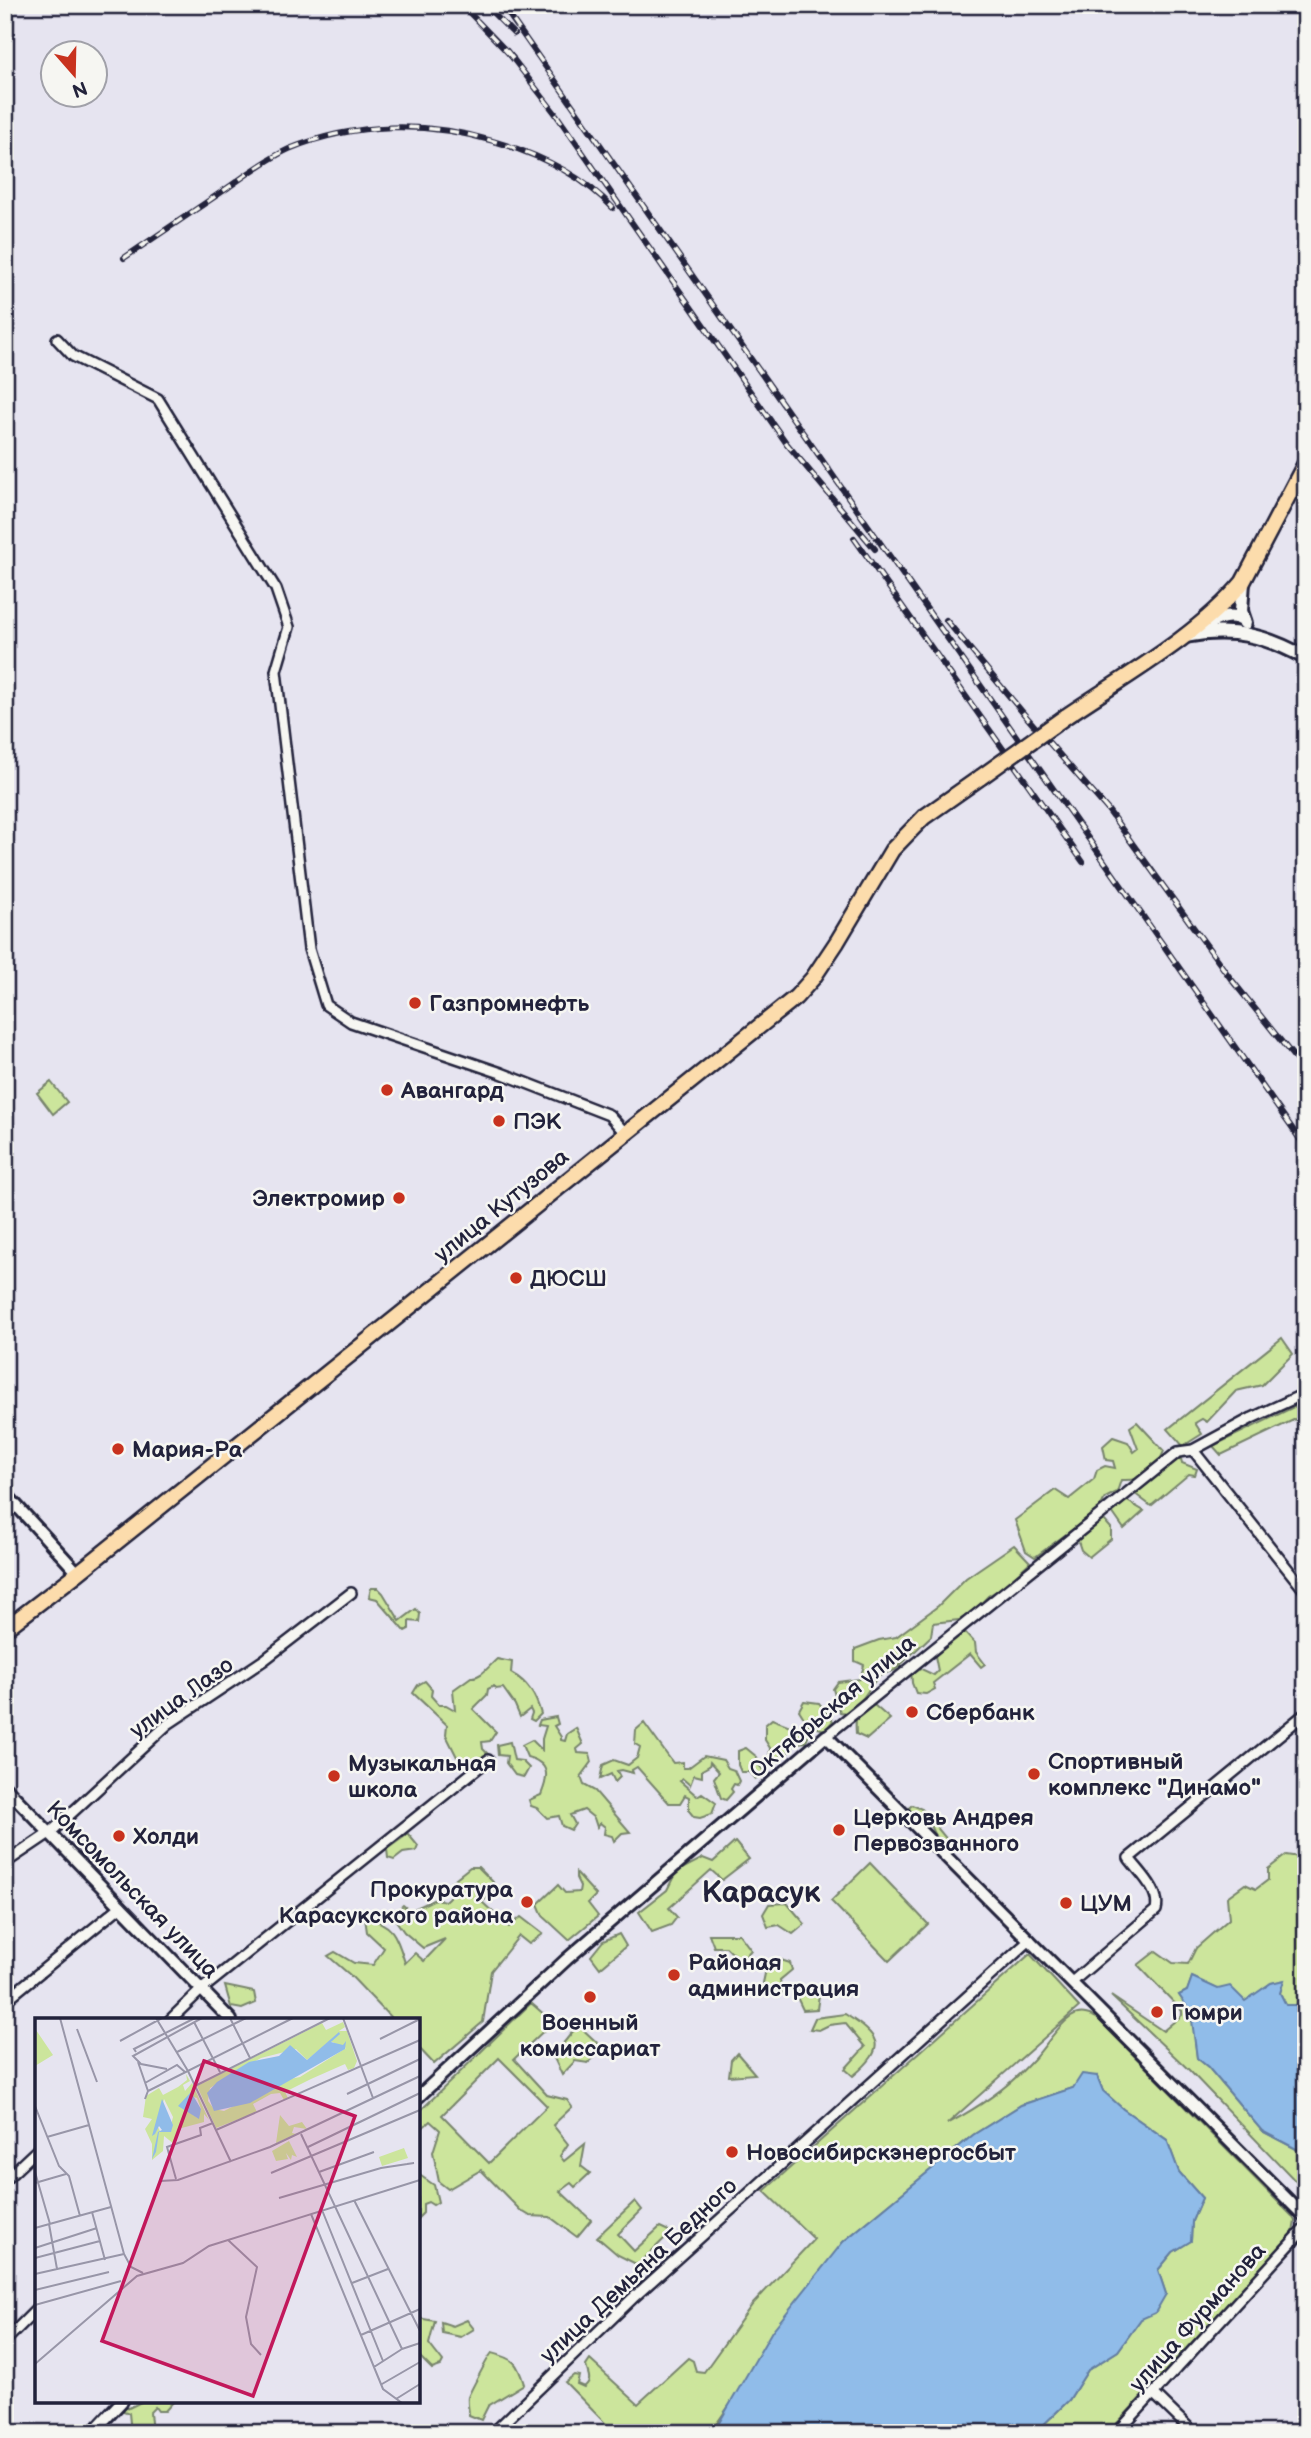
<svg xmlns="http://www.w3.org/2000/svg" width="1311" height="2438" viewBox="0 0 1311 2438" font-family="'Balsamiq Sans',sans-serif">
<rect width="100%" height="100%" fill="#e6e4f0"/>
<filter id="ink" filterUnits="userSpaceOnUse"><feTurbulence type="fractalNoise" baseFrequency=".0143" numOctaves="2"/><feDisplacementMap in="SourceGraphic" scale="14" xChannelSelector="R" yChannelSelector="G"/><feConvolveMatrix kernelMatrix="1 2 1 2 8 2 1 2 1" color-interpolation-filters="sRGB"/></filter>
<g filter="url(#ink)">
<g fill="#cce59c" stroke="#77846c" stroke-width="2" fill-rule="evenodd">
<path d="M 51,1082 L 67,1102 L 53,1114 L 37,1093 Z"/>
<path d="M 1282,1338 L 1293,1354 L 1262,1385 L 1236,1391 L 1207,1422 L 1202,1419 L 1195,1423 L 1202,1434 L 1183,1446 L 1168,1429 Z"/>
<path d="M 1306,1401 L 1306,1414 L 1221,1455 L 1213,1446 Z"/>
<path d="M 1137,1422 L 1164,1451 C 1155,1474 1146,1481 1121,1480 L 1117,1492 L 1105,1498 L 1099,1510 L 1035,1557 L 1026,1551 L 1015,1520 L 1055,1490 L 1069,1499 L 1094,1479 L 1097,1470 L 1105,1466 L 1115,1468 L 1113,1461 L 1106,1460 L 1103,1446 L 1113,1437 L 1128,1442 L 1134,1452 L 1138,1449 L 1130,1427 Z"/>
<path d="M 1180,1455 L 1182,1463 L 1197,1469 L 1195,1475 L 1189,1474 L 1151,1506 L 1134,1493 L 1155,1474 L 1164,1470 L 1165,1464 Z"/>
<path d="M 1122,1498 L 1144,1511 L 1124,1529 L 1110,1509 Z"/>
<path d="M 1103,1519 L 1111,1528 L 1111,1539 L 1089,1557 L 1081,1550 L 1077,1538 L 1080,1530 Z"/>
<path d="M 1014,1545 L 1030,1562 L 1003,1587 L 988,1596 L 974,1611 L 959,1620 L 933,1623 L 931,1636 L 895,1670 L 879,1675 L 863,1698 L 847,1713 L 840,1712 L 833,1689 L 838,1682 L 860,1679 L 864,1665 L 855,1661 L 855,1649 L 879,1640 L 896,1637 L 938,1606 L 966,1578 Z"/>
<path d="M 371,1588 L 378,1588 L 383,1593 L 400,1621 L 416,1609 L 420,1614 L 419,1622 L 409,1621 L 409,1629 L 405,1631 L 377,1599 L 369,1597 Z"/>
<path d="M 963,1630 L 975,1643 L 976,1652 L 985,1664 L 981,1667 L 970,1654 L 933,1683 L 935,1689 L 926,1694 L 916,1693 L 912,1683 L 911,1669 L 922,1659 L 921,1669 L 934,1675 L 938,1671 L 935,1656 Z"/>
<path d="M 497,1659 L 512,1662 L 511,1673 C 528,1682 536,1696 541,1714 L 534,1721 L 530,1719 L 532,1713 L 530,1709 L 520,1717 L 515,1705 L 503,1688 L 496,1689 L 494,1686 L 488,1689 L 487,1695 L 473,1709 L 496,1732 L 490,1741 L 482,1742 L 483,1749 L 490,1756 L 475,1764 L 457,1757 L 446,1735 L 447,1725 L 413,1693 L 418,1685 L 425,1681 L 432,1689 L 431,1696 L 439,1705 L 446,1705 L 455,1710 L 453,1690 L 471,1677 C 481,1678 489,1666 497,1659 Z"/>
<path d="M 804,1701 L 819,1703 L 833,1721 L 825,1730 L 809,1726 L 799,1710 Z"/>
<path d="M 874,1705 L 890,1719 L 867,1739 L 856,1734 C 855,1713 854,1712 874,1705 Z"/>
<path d="M 556,1717 L 558,1724 L 554,1726 L 561,1737 L 561,1740 L 565,1741 L 567,1734 L 576,1728 L 583,1744 L 577,1749 L 578,1753 L 590,1754 L 592,1762 L 581,1777 L 584,1785 L 595,1791 L 630,1832 L 622,1833 L 614,1841 L 612,1836 L 604,1834 L 605,1827 L 600,1823 L 597,1827 L 594,1818 L 584,1810 L 570,1815 L 575,1824 L 571,1830 L 562,1826 L 559,1816 L 547,1818 L 537,1808 L 531,1806 L 529,1800 L 541,1795 C 549,1776 550,1763 527,1757 L 522,1745 L 532,1740 L 542,1750 L 542,1739 L 546,1726 L 538,1725 L 540,1720 Z"/>
<path d="M 772,1719 L 788,1725 L 794,1731 L 810,1732 L 806,1742 L 796,1743 L 786,1755 L 769,1760 L 770,1748 L 765,1740 L 765,1725 Z"/>
<path d="M 644,1723 L 673,1763 L 683,1762 L 683,1768 L 688,1768 L 704,1756 L 723,1760 L 728,1768 L 734,1770 L 739,1781 L 737,1785 L 734,1784 L 731,1789 L 733,1792 L 726,1800 L 721,1798 L 714,1778 L 719,1772 L 710,1762 L 709,1766 L 702,1770 L 702,1777 L 694,1775 L 690,1785 L 683,1779 L 680,1781 L 697,1796 L 702,1793 L 716,1803 L 712,1814 L 700,1818 L 694,1817 L 689,1811 L 689,1797 L 685,1795 L 680,1803 L 669,1803 L 637,1767 L 632,1770 L 633,1773 L 622,1770 L 617,1771 L 620,1777 L 615,1782 L 611,1774 L 600,1779 L 603,1765 L 614,1760 L 628,1765 L 637,1758 L 640,1747 L 635,1744 L 636,1730 Z"/>
<path d="M 510,1742 L 514,1760 L 522,1761 L 529,1768 L 524,1777 L 515,1775 L 506,1763 L 507,1756 L 498,1755 L 497,1745 Z"/>
<path d="M 746,1748 L 757,1757 L 758,1764 L 765,1772 L 755,1779 L 749,1772 L 741,1772 L 738,1765 L 738,1751 Z"/>
<path d="M 912,1805 L 922,1809 L 949,1842 L 948,1847 L 939,1845 L 929,1823 L 915,1820 L 909,1808 Z"/>
<path d="M 408,1834 L 418,1846 L 416,1851 L 403,1853 L 394,1860 L 388,1858 L 387,1849 Z"/>
<path d="M 735,1842 L 749,1859 L 722,1880 L 711,1870 L 669,1908 L 677,1917 L 671,1925 L 652,1932 L 639,1912 L 667,1890 L 676,1872 L 703,1858 L 713,1862 Z"/>
<path d="M 1286,1855 L 1306,1858 L 1306,1997 L 1299,2005 L 1286,2005 L 1280,1993 L 1283,1981 L 1271,1983 L 1245,2002 L 1192,1977 L 1187,1991 L 1179,1995 L 1192,2013 L 1197,2058 L 1208,2067 L 1262,2131 L 1306,2154 L 1306,2192 L 1189,2070 L 1111,1996 L 1163,2031 L 1182,2015 L 1182,2011 L 1138,1965 L 1156,1951 L 1173,1963 L 1188,1964 L 1196,1948 L 1229,1919 L 1227,1897 L 1245,1884 L 1256,1889 L 1268,1880 L 1268,1869 Z"/>
<path d="M 870,1863 L 928,1924 L 889,1961 L 831,1901 Z"/>
<path d="M 470,1867 L 478,1867 L 493,1882 L 495,1891 L 482,1902 L 509,1927 L 521,1917 L 543,1934 L 529,1944 L 519,1936 L 491,1971 L 483,2022 L 434,2064 L 418,2047 L 418,2020 L 393,2020 L 350,1975 L 328,1956 L 335,1952 L 354,1963 L 373,1965 L 384,1948 L 367,1932 L 365,1918 C 394,1923 397,1937 405,1963 L 415,1953 L 424,1961 L 445,1939 L 423,1948 L 404,1932 L 392,1915 L 403,1905 L 410,1911 L 435,1899 L 445,1901 L 451,1895 L 451,1882 Z"/>
<path d="M 576,1873 L 596,1895 L 588,1903 L 598,1916 L 569,1940 L 543,1916 L 538,1904 L 558,1885 L 565,1893 L 579,1892 L 580,1886 L 576,1878 Z"/>
<path d="M 787,1903 L 805,1924 L 793,1934 L 779,1925 L 768,1927 L 763,1914 L 769,1904 Z"/>
<path d="M 619,1934 L 626,1946 L 600,1968 L 591,1956 L 603,1941 Z"/>
<path d="M 709,1934 L 739,1934 L 751,1950 L 745,1957 L 736,1957 L 726,1947 L 714,1947 Z"/>
<path d="M 1030,1954 L 1079,2007 L 947,2124 C 977,2108 1009,2087 1031,2062 C 1045,2048 1055,2028 1071,2017 C 1080,2011 1088,2014 1097,2018 L 1292,2216 L 1295,2221 L 1293,2233 L 1108,2433 L 1035,2433 L 1069,2400 L 1088,2370 L 1118,2351 L 1141,2319 L 1166,2294 L 1158,2270 L 1173,2252 L 1191,2241 L 1192,2221 L 1202,2198 L 1179,2172 L 1167,2140 L 1123,2109 L 1103,2091 L 1097,2076 L 1073,2088 L 1021,2105 L 973,2135 L 843,2242 L 710,2433 L 598,2433 L 606,2424 L 565,2382 L 574,2375 L 579,2376 L 577,2384 L 584,2387 C 593,2380 588,2375 586,2366 L 590,2360 L 638,2404 L 688,2358 L 693,2361 L 696,2371 L 704,2372 L 752,2305 L 814,2239 L 764,2191 Z"/>
<path d="M 781,1960 L 790,1963 L 792,1970 L 780,1980 L 782,1993 L 776,1995 L 763,1983 L 766,1969 Z"/>
<path d="M 225,1986 L 254,1992 L 256,2003 L 242,2009 L 231,2007 Z"/>
<path d="M 814,1989 L 819,1995 L 817,2009 L 803,2010 L 794,1991 Z"/>
<path d="M 531,2003 L 553,2022 L 514,2059 L 547,2095 L 567,2100 L 572,2107 L 553,2125 L 568,2144 L 560,2156 L 564,2161 L 585,2144 L 581,2166 L 590,2173 L 575,2187 L 571,2183 L 560,2191 L 591,2220 L 577,2237 L 550,2217 L 530,2216 L 520,2210 L 481,2170 L 448,2189 L 439,2182 L 433,2152 L 440,2130 L 430,2121 L 418,2132 L 418,2113 ZM 499,2058 L 547,2106 L 489,2163 L 442,2115 Z"/>
<path d="M 845,2014 C 879,2036 889,2046 853,2076 L 845,2069 L 865,2047 L 845,2023 L 829,2025 L 819,2030 L 810,2029 L 815,2018 Z"/>
<path d="M 578,2025 L 604,2049 L 588,2063 L 575,2061 L 562,2075 L 553,2056 Z"/>
<path d="M 737,2053 L 755,2074 L 729,2076 L 731,2060 Z"/>
<path d="M 418,2174 L 434,2185 L 438,2202 L 433,2205 L 428,2202 L 423,2204 L 423,2213 L 418,2218 Z"/>
<path d="M 635,2201 L 642,2210 L 618,2234 L 634,2251 L 660,2227 L 671,2232 L 638,2265 L 618,2255 L 597,2237 Z"/>
<path d="M 418,2318 L 435,2321 L 429,2344 L 443,2362 L 441,2366 L 432,2369 L 418,2355 Z"/>
<path d="M 467,2320 L 474,2329 L 461,2337 L 442,2333 L 441,2322 L 453,2326 Z"/>
<path d="M 492,2353 C 515,2359 517,2362 524,2384 L 488,2406 L 481,2420 L 469,2415 C 469,2409 467,2403 468,2397 C 469,2394 489,2355 492,2353 Z"/>
<path d="M 143,2401 L 174,2401 L 165,2411 L 158,2411 L 155,2407 L 150,2412 L 152,2433 L 131,2433 L 129,2413 L 121,2410 L 124,2406 L 129,2408 Z"/>
</g>
<g fill="#90bce9" stroke="#647ea3" stroke-width="2">
<path d="M 1192,1977 L 1218,1989 L 1230,1986 L 1245,2001 L 1271,1983 L 1284,1980 L 1280,1993 L 1286,2005 L 1299,2005 L 1306,1997 L 1306,2154 L 1262,2131 L 1208,2067 L 1197,2058 L 1191,2013 L 1179,1995 L 1187,1991 Z"/>
<path d="M 1082,2074 L 1097,2076 L 1103,2091 L 1123,2109 L 1167,2140 L 1179,2172 L 1202,2198 L 1192,2221 L 1191,2241 L 1173,2252 L 1158,2270 L 1166,2294 L 1155,2313 L 1141,2319 L 1118,2351 L 1088,2370 L 1069,2400 L 1035,2433 L 710,2433 L 719,2423 L 772,2331 L 843,2242 L 973,2135 L 1021,2105 L 1073,2088 Z"/>
</g>
<g fill="none" stroke-linecap="round" stroke-linejoin="round">
<g stroke="#22223b" stroke-width="14">
<g id="minor">
<path d="M 57,339 L 73,356 L 158,399 L 276,589 L 289,627 L 276,671 L 309,949 L 326,1005 L 351,1022 L 501,1073 L 609,1115 L 626,1134"/>
<path d="M 1193,1450 L 1306,1592"/>
<path d="M 826,1736 L 1178,1452 L 1193,1450 L 1252,1418 L 1306,1393"/>
<path d="M 5,1863 L 51,1832 L 168,1724 L 264,1660 L 351,1593"/>
<path d="M 1072,1982 L 1156,1910 C 1161,1891 1139,1872 1129,1858 L 1306,1713"/>
<path d="M 5,2001 L 121,1906"/>
<path d="M 170,2020 L 201,1990 L 488,1760"/>
<path d="M 5,2180 L 37,2150"/>
<path d="M 5,2341 L 37,2309"/>
<path d="M 1154,2394 L 1194,2433"/>
<path d="M 493,2433 L 633,2298 L 1030,1940"/>
<path d="M 1117,2433 L 1306,2227"/>
<path d="M 1298,2433 L 1306,2424"/>
</g>
</g>
<g stroke="#22223b" stroke-width="16">
<g id="tertiary">
<path d="M 5,1493 L 78,1573"/>
<path d="M 5,1787 L 231,2020"/>
<path d="M 418,2097 L 567,1959 L 826,1736 L 1306,2218"/>
<path d="M 92,2433 L 122,2401"/>
</g>
</g>
<g stroke="#22223b" stroke-width="18">
<g id="secondary">
<path d="M 1243,582 L 1241,611 L 1245,623"/>
<path d="M 1200,627 C 1215,620 1229,611 1244,621"/>
<path d="M 1185,636 C 1232,627 1265,635 1306,658"/>
</g>
</g>
<g stroke="#22223b" stroke-width="19">
<g id="primary">
<path d="M 1065,717 C 1124,677 1198,636 1243,582 L 1306,462"/>
<path d="M 5,1629 L 78,1573 L 796,997 L 813,978 L 837,942 L 892,850 L 924,817 L 981,777"/>
</g>
</g>
<use href="#minor" stroke="#f6f6f2" stroke-width="9"/>
<use href="#tertiary" stroke="#f6f6f2" stroke-width="10"/>
<use href="#secondary" stroke="#f6f6f2" stroke-width="12"/>
<use href="#primary" stroke="#fcdcac" stroke-width="14"/>
<g stroke="#22223b" stroke-width="6">
<g id="rail">
<path d="M 462,5 L 513,58"/>
<path d="M 485,5 L 514,34"/>
<path d="M 502,5 L 1306,1148"/>
<path d="M 507,51 L 555,113 L 787,444 L 875,549"/>
<path d="M 124,258 C 158,235 192,212 226,189 C 246,175 267,159 289,149 C 355,122 426,121 493,141 C 538,154 581,174 613,208"/>
<path d="M 854,538 L 1083,862"/>
<path d="M 946,620 L 1024,714 L 1108,810 L 1231,979 L 1306,1072"/>
</g>
</g>
<use href="#rail" stroke="#f6f6f2" stroke-width="3.5" stroke-dasharray="10" stroke-linecap="butt"/>
<g stroke="#22223b" stroke-width="19" stroke-linecap="butt">
<path id="primary-bridge" d="M 981,777 L 1065,717"/>
</g>
<use href="#primary-bridge" stroke="#fcdcac" stroke-width="14"/>
</g>
</g>
<g fill="#c8321e" stroke="#f6f6f2" stroke-width="2.5">
<circle cx="415" cy="1003" r="7"/>
<circle cx="387" cy="1090" r="7"/>
<circle cx="499" cy="1121" r="7"/>
<circle cx="399" cy="1198" r="7"/>
<circle cx="516" cy="1278" r="7"/>
<circle cx="118" cy="1449" r="7"/>
<circle cx="912" cy="1712" r="7"/>
<circle cx="1034" cy="1774" r="7"/>
<circle cx="334" cy="1776" r="7"/>
<circle cx="839" cy="1830" r="7"/>
<circle cx="119" cy="1836" r="7"/>
<circle cx="527" cy="1902" r="7"/>
<circle cx="1066" cy="1903" r="7"/>
<circle cx="674" cy="1975" r="7"/>
<circle cx="590" cy="1997" r="7"/>
<circle cx="1157" cy="2012" r="7"/>
<circle cx="732" cy="2152" r="7"/>
</g>
<g text-anchor="middle" stroke-width="5" stroke-linejoin="round" paint-order="stroke">
<g font-size="23" font-weight="bold" fill="#22223b" stroke="#f6f6f2" text-anchor="start">
<text x="429" y="1011">Газпромнефть</text>
<text x="401" y="1098">Авангард</text>
<text x="513" y="1129">ПЭК</text>
<text x="385" y="1206" text-anchor="end">Электромир</text>
<text x="530" y="1286">ДЮСШ</text>
<text x="132" y="1457">Мария-Ра</text>
<text x="926" y="1720">Сбербанк</text>
<text x="1048" y="1769">Спортивный<tspan x="1048" dy="26">комплекс "Динамо"</tspan></text>
<text x="348" y="1771">Музыкальная<tspan x="348" dy="26">школа</tspan></text>
<text x="853" y="1825">Церковь Андрея<tspan x="853" dy="26">Первозванного</tspan></text>
<text x="133" y="1844">Холди</text>
<text x="513" y="1897" text-anchor="end">Прокуратура<tspan x="513" dy="26">Карасукского района</tspan></text>
<text x="1080" y="1911">ЦУМ</text>
<text x="688" y="1970">Районая<tspan x="688" dy="26">администрация</tspan></text>
<text x="1171" y="2020">Гюмри</text>
<text x="590" y="2030" text-anchor="middle">Военный<tspan x="590" dy="26">комиссариат</tspan></text>
<text x="746" y="2160">Новосибирскэнергосбыт</text>
</g>
<g font-size="23" fill="#22223b" stroke="#f6f6f2">
<text transform="translate(501 1205) rotate(-39)" y="8">улица Кутузова</text>
<text transform="translate(181 1697) rotate(-36)" y="8">улица Лазо</text>
<text transform="translate(832 1706) rotate(-40)" y="8">Октябрьская улица</text>
<text transform="translate(133 1889) rotate(46)" y="8">Комсомольская улица</text>
<text transform="translate(638 2270) rotate(-43)" y="8">улица Демьяна Бедного</text>
<text transform="translate(1197 2317) rotate(-48)" y="8">улица Фурманова</text>
</g>
<g font-size="30" font-weight="bold" fill="#22223b" stroke="#f6f6f2">
<text x="761" y="1902">Карасук</text>
</g>
</g>
<g transform="translate(35 2018)">
<rect width="385" height="385" fill="#e6e4f0"/>
<path d="M 308,4 L 310,9 L 304,13 L 312,13 L 322,43 L 319,50 L 313,52 L 310,46 L 276,61 L 250,74 L 253,80 L 249,82 L 245,75 L 236,76 L 218,86 L 222,94 L 181,110 L 162,68 L 287,5 L 291,12 ZM 295,23 L 311,30 L 265,59 L 250,62 L 189,93 L 179,91 L 173,83 L 175,70 L 226,40 L 261,31 L 272,42 ZM 1,12 L 18,37 L 0,48 L 0,13 ZM 151,56 L 155,63 L 148,67 L 150,73 L 157,65 L 174,102 L 169,96 L 169,104 L 143,111 L 139,126 L 129,118 L 128,133 L 117,142 L 117,126 L 110,111 L 117,101 L 108,99 L 111,78 L 124,70 L 128,77 L 143,69 L 152,62 ZM 155,78 L 162,80 L 166,91 L 163,100 L 146,89 ZM 129,81 L 138,99 L 135,111 L 125,113 L 122,107 ZM 245,97 L 254,108 L 267,104 L 272,111 L 259,109 L 257,115 L 261,116 L 241,125 ZM 254,123 L 262,139 L 257,137 L 256,142 L 251,135 L 253,141 L 241,143 L 237,133 ZM 369,130 L 373,140 L 347,148 L 344,139 Z" fill="#cce59c" fill-rule="evenodd"/>
<path d="M 304,14 L 305,16 L 296,24 L 308,27 L 311,23 L 310,31 L 215,85 L 179,93 L 172,75 L 182,64 L 214,44 L 244,38 L 255,27 L 272,42 ZM 156,74 L 166,91 L 164,101 L 143,88 ZM 127,81 L 138,107 L 136,114 L 124,114 L 121,134 L 117,141 L 123,114 L 127,112 L 124,108 L 120,116 L 117,118 Z" fill="#90bce9"/>
<path fill="none" stroke="#9896a8" stroke-width="2" d="M 25,0 L 89,236 L 96,249 L 108,255M 121,0 L 153,53 L 196,144M 195,0 L 215,40M 308,0 L 338,80M 159,4 L 185,54M 42,11 L 62,64M 345,21 L 385,1M 85,23 L 127,0M 101,34 L 99,31 L 160,0M 142,34 L 211,0M 103,44 L 113,73M 132,51 L 106,46 L 98,38 L 167,0M 110,65 L 142,47 L 150,54M 160,68 L 295,0M 312,76 L 385,41M 110,81 L 113,73 L 258,0M 0,88 L 24,148 L 34,158 L 45,198M 181,112 L 385,22M 266,116 L 367,331 L 385,325M 12,119 L 54,107M 273,129 L 385,75M 0,154 L 15,206M 284,154 L 339,134M 236,155 L 385,92M 141,161 L 132,129 L 166,117 L 165,110 L 178,105M 125,163 L 143,162 L 235,129 L 385,58M 0,165 L 31,156M 244,180 L 346,150 L 379,145 L 372,146M 319,182 L 385,313M 287,192 L 348,343M 57,194 L 70,242M 276,196 L 348,371 L 367,385M 14,206 L 22,251M 0,210 L 76,189M 193,222 L 222,249 L 211,299 L 216,326 L 226,337M 0,230 L 62,210M 0,240 L 65,223M 0,256 L 89,236M 317,265 L 353,251M 0,272 L 74,254M 0,287 L 86,263M 326,317 L 385,291M 0,346 L 102,258 L 148,245 L 174,228 L 385,162M 339,349 L 367,331M 347,366 L 385,344M 361,381 L 385,366"/>
<path fill="#c2185b" fill-opacity="0.15" stroke="#c2185b" stroke-width="3.5" d="M 169,43 L 320,98 L 218,378 L 67,323 Z"/>
<rect width="385" height="385" fill="none" stroke="#22223b" stroke-width="3.5"/>
</g>
<rect width="1311" height="2438" fill="none" stroke="#f6f6f2" stroke-width="28"/>
<rect x="14" y="14" width="1283" height="2410" fill="none" stroke="#22223b" stroke-width="2.5" filter="url(#ink)"/>
<g transform="translate(74 74) rotate(160)"><circle r="33" fill="#f6f6f2" stroke="#a1a1a9" stroke-width="2"/>
<path d="M0-5L12 26L0 18L-12 26Z" fill="#c8321e"/>
<text y="-10" font-size="19" font-weight="bold" text-anchor="middle" fill="#22223b">N</text>
</g>
</svg>
